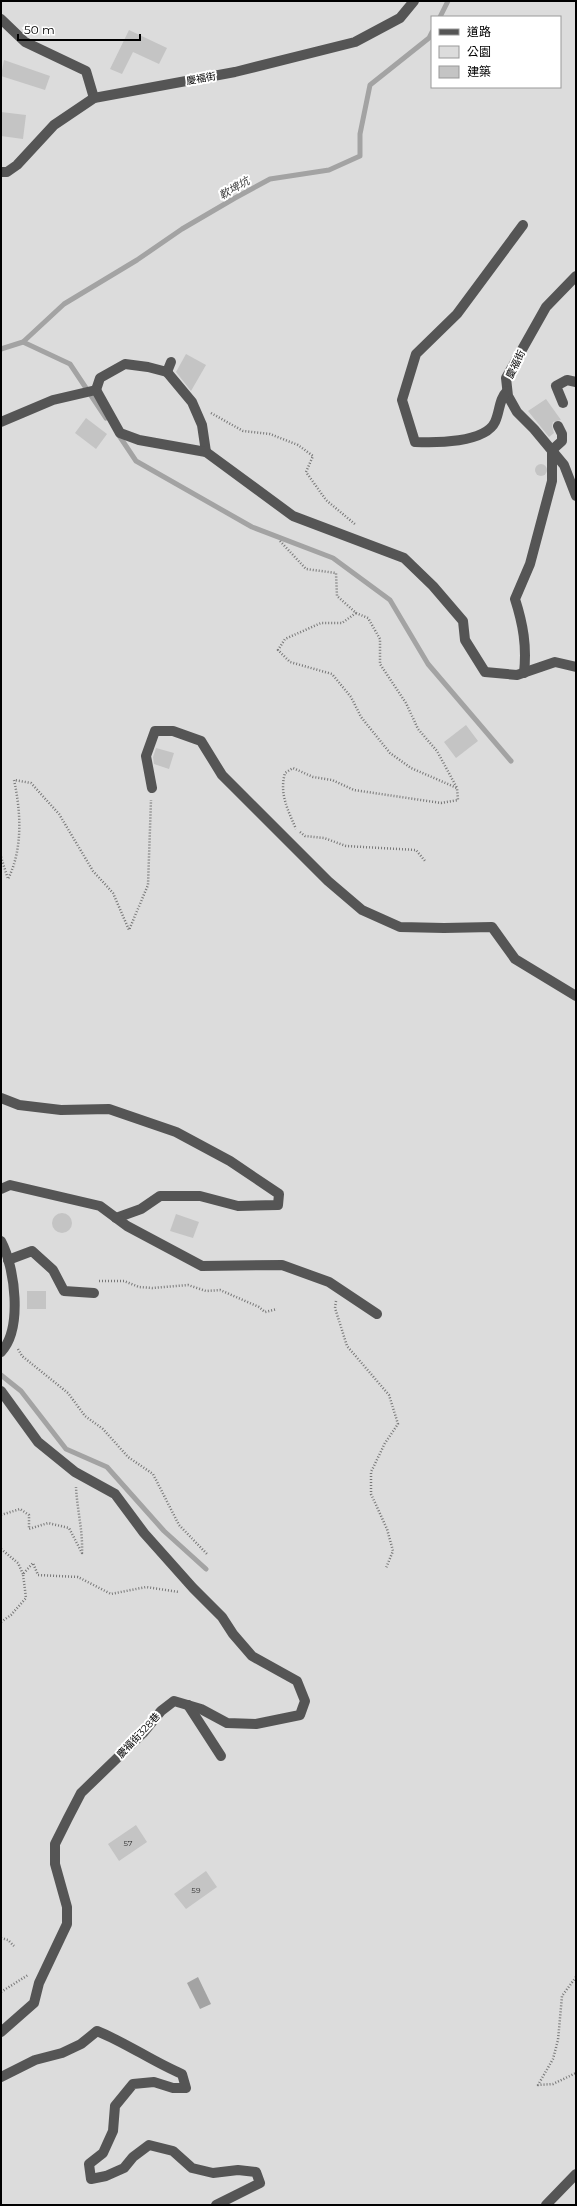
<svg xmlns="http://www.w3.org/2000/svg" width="577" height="2206" viewBox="0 0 577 2206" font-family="Montserrat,'Noto Sans TC',sans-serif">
<rect width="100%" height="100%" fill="#fff"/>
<path fill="#dcdcdc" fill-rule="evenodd" d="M 1,1 L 576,1 L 576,2205 L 1,2205 ZM 432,17 L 560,17 L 560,87 L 432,87 Z"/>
<path fill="#a3a3a3" d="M 198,1977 L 211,2004 L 200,2009 L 187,1983 Z"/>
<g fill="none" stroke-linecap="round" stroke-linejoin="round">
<g stroke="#a3a3a3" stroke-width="5">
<path d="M 440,17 L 448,1"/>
<path d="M 23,342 L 70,364 L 106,418"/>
<path d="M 1,349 L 23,342 L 64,304 L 137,260 L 182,229 L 235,198 L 270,179 L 329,170 L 360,156 L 360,134 L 370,85 L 429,38 L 432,32"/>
<path d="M 118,434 L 136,461 L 252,527 L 333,558 L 390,600 L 428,664 L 511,761"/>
<path d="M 1,1375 L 21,1391 L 66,1449 L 107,1467 L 164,1531 L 206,1569"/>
</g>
</g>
<g fill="#c4c4c4">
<path d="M 129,30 L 167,48 L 159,64 L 133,52 L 122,74 L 110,69 Z"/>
<path d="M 4,60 L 50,76 L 45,90 L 1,76 Z"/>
<path d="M 1,112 L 26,115 L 23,139 L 1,136 Z"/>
<path d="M 186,354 L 206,365 L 191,391 L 176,372 Z"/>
<path d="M 546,399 L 561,420 L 553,422 L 552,426 L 554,433 L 549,437 L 528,411 Z"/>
<path d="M 86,418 L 107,434 L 96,449 L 75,433 Z"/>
<circle cx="541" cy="470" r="6"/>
<path d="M 466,725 L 478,741 L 456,758 L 444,742 Z"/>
<path d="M 156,748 L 174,753 L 169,769 L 154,764 L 153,757 Z"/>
<circle cx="62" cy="1223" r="10"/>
<path d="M 176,1214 L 199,1222 L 193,1238 L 170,1231 Z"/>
<rect x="27" y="1291" width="19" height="18"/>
<path d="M 136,1825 L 147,1842 L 119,1861 L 108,1844 Z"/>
<path d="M 206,1871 L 217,1887 L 186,1909 L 174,1894 Z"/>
</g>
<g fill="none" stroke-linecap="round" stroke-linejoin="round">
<g stroke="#777" stroke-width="2.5" stroke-dasharray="1 2" stroke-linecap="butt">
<path d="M 211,413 L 243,431 L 270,434 L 298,445 L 313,456 L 306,472 L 326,500 L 356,525"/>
<path d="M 280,541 L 306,569 L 336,573 L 337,596 L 356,613 L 342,623 L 321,623 L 285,639 L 278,650 L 290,662 L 332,674 L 351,697 L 361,717 L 390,753 L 411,768 L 457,788 L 458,800 L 441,803 L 354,790 L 332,780 L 313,777 L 293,768 L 285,773 C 279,794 288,810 296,829"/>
<path d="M 356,613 L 368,618 L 380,639 L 380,664 L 406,703 L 418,729 L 437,751 L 457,788"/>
<path d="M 300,832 L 305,836 L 324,838 L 346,846 L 416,850 L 425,861"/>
<path d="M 1,857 L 8,879 C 23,849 21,812 14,780 L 31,783 L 59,814 L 93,871 L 113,893 L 129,930 L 148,885 L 151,800"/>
<path d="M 99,1281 L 124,1281 L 139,1287 L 152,1288 L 188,1285 L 206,1291 L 220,1290 L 259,1307 L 265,1312 L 277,1309"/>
<path d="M 336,1301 L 335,1308 L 347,1346 L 389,1395 L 398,1424 L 385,1443 L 371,1472 L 371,1494 L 387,1529 L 393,1551 L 386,1568"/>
<path d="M 18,1349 L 22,1356 L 68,1393 L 85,1416 L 103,1429 L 128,1457 L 153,1474 L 179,1525 L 207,1554"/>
<path d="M 1,1515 L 20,1509 L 29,1515 L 29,1529 L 48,1523 L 69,1528 L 82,1553 C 83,1531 77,1509 76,1487"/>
<path d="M 1,1549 L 18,1563 L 23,1574"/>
<path d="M 1,1622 L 11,1615 L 26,1598 L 23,1574 L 33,1563 L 38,1575 L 78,1577 L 111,1594 L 146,1587 L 179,1592"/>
<path d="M 1,1938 L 8,1940 L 14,1946"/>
<path d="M 576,1977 L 562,1996 L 558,2040 L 553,2059 L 538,2085 L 553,2084 L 576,2073"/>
<path d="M 1,1992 L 28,1975"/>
</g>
<g stroke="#555" stroke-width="10">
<path d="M 1,19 L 25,42 L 86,71 L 94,98"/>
<path d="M 1,172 L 7,172 L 17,165 L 54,125 L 94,98 L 235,72 L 355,42 L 400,18 L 414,1"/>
<path d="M 576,276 L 546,307 L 506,378 L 508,396 L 517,412 L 534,429 L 564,465 L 576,496"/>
<path d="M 167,372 L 192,402 L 202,425 L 206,452"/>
<path d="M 96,390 L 100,378 L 125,364 L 148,367 L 167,372 L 171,362"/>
<path d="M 507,391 C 499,399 500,411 495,422 C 485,443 435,443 415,442 L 402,400 L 416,354 L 457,314 L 523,225"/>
<path d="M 563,403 L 556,386 L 567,380 L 576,382"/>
<path d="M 1,422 L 53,400 L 96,390 L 120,433 L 139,440 L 206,452 L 293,516 L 404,558 L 433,586 L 463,621 L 465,640 L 485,672 L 517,675 L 555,662 L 576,667"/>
<path d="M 524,673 C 527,646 523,624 515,599 L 530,564 L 552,481 L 552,450 L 562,441 L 562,434 L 558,426"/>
<path d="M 152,788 L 146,756 L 155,731 L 173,731 L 201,741 L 222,775 L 328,881 L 362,910 L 400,927 L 444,928 L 492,927 L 515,959 L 576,996"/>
<path d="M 1,1098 L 19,1105 L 61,1110 L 109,1109 L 176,1132 L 230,1161 L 279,1194 L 278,1205 L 238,1206 L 200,1196 L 160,1196 L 141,1209 L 116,1218"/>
<path d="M 1,1189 L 10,1185 L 100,1206 L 127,1226 L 202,1266 L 282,1265 L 329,1282 L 377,1314"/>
<path d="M 1,1241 C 15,1267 23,1329 1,1352"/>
<path d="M 8,1260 L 32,1251 L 53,1270 L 64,1291 L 94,1293"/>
<path d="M 1,1391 L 38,1442 L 75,1472 L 115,1494 L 144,1533 L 193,1588 L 222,1617 L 233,1634 L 252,1656 L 297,1681 L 305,1701 L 300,1715 L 256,1724 L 227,1723 L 201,1709 L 174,1701 L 161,1711 L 143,1733 L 81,1793 L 68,1818 L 55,1844 L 55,1864 L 67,1907 L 67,1924 L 39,1983 L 34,2003 L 1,2032"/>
<path d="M 188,1705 L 221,1756"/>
<path d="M 1,2077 L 35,2060 L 62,2053 L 81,2044 L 97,2031 C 127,2043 153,2062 182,2074 L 186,2088 L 173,2088 L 154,2082 L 133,2084 L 115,2106 L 113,2131 L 103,2153 L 89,2164 L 91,2179 L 106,2176 L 124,2168 L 133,2157 L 149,2145 L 173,2151 L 192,2168 L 213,2173 L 238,2170 L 256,2172 L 260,2183 L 216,2205"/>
<path d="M 546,2205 L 576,2174"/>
</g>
</g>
<g text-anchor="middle" stroke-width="4" stroke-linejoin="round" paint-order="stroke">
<g font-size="8" fill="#313131">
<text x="128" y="1846">57</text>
<text x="196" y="1893">59</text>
</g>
<g font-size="10" fill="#000" stroke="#fff">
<text transform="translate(201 78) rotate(-10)" y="4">慶福街</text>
<text transform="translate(515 364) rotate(-64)" y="4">慶福街</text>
<text transform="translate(138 1735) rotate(-47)" y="4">慶福街328巷</text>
</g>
<g font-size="11" font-style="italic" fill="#444" stroke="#fff">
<text transform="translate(234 188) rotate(-30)" y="4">軟埤坑</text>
</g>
</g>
<rect width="577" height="2206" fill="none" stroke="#000000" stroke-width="4"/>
<rect x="431" y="16" width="130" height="72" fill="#ffffff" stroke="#999999"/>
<rect x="439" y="29" width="20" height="6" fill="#555555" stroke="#999999"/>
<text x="467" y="36" font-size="12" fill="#000000">道路</text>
<rect x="439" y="46" width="20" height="12" fill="#dcdcdc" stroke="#999999"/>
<text x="467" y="56" font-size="12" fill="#000000">公園</text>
<rect x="439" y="66" width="20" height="12" fill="#c4c4c4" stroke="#999999"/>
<text x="467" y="76" font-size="12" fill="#000000">建築</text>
<path d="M18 34v6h122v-6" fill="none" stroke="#000000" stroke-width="2"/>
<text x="24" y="34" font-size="12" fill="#000000" stroke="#ffffff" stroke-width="3" paint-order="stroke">50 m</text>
</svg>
